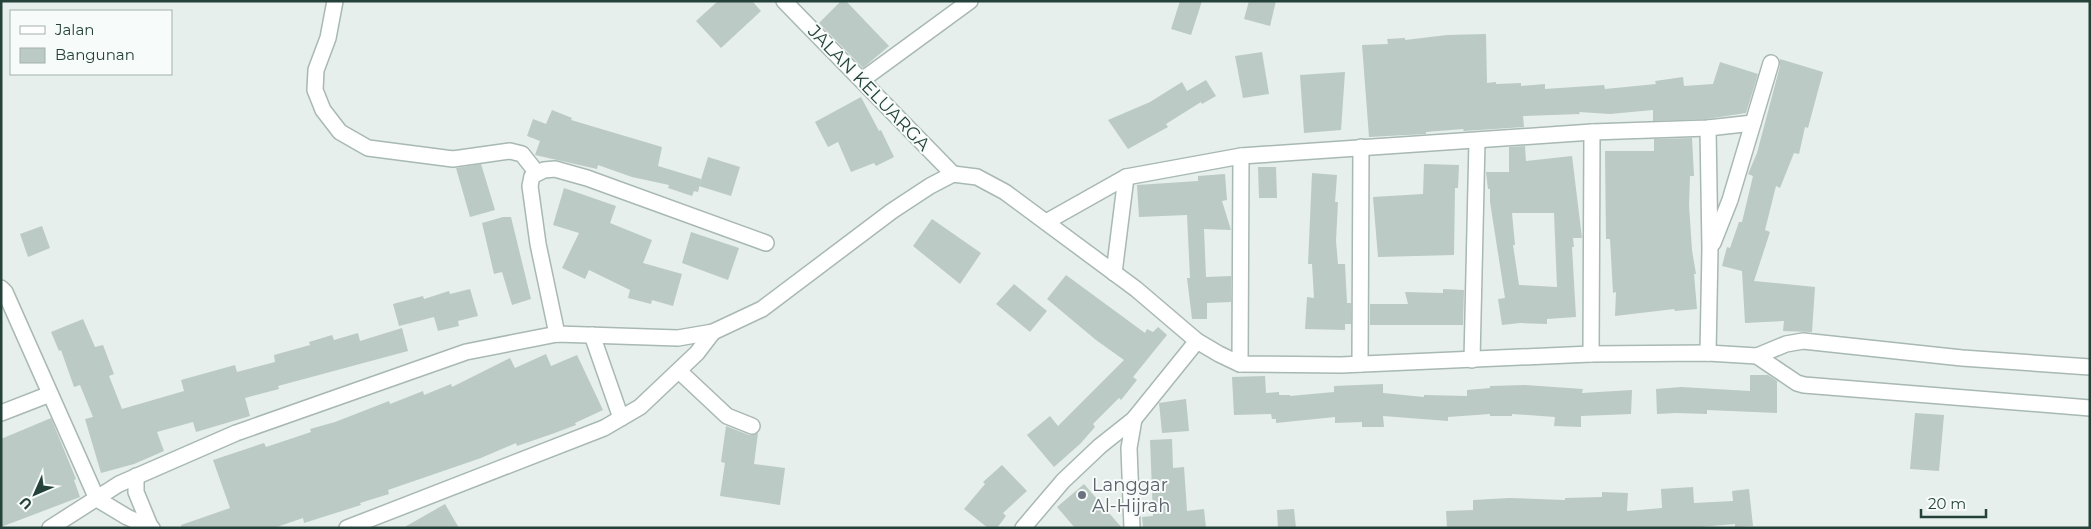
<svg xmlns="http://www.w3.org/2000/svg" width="2091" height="529" viewBox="0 0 2091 529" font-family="Montserrat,sans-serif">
<rect width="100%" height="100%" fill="#e6efeb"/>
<g fill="#bbcac4" fill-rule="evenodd">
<path d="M 718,1 L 752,1 L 761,11 L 721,48 L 696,21 Z"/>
<path d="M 841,1 L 846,1 L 889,46 L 863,68 L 819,23 Z"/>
<path d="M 1180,1 L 1202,1 L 1191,35 L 1171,29 Z"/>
<path d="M 1249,1 L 1276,1 L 1270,26 L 1244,19 Z"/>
<path d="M 1486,34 L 1487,83 L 1496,82 L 1496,84 L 1521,83 L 1521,86 L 1545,84 L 1545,89 L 1604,85 L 1605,89 L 1656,84 L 1655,81 L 1683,77 L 1684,86 L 1713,84 L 1720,62 L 1758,74 L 1746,113 L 1707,119 L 1653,121 L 1653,110 L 1610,114 L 1579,112 L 1580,114 L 1523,116 L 1524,127 L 1464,131 L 1463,129 L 1426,132 L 1426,134 L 1369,137 L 1362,45 L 1388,44 L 1387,39 L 1405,38 L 1405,40 L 1447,35 Z"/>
<path d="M 1262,52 L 1269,94 L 1243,98 L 1235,56 Z"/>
<path d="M 1780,59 L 1823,72 L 1808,128 L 1805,127 L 1799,154 L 1794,153 L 1780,188 L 1776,186 L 1765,230 L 1770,232 L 1754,281 L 1815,287 L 1812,332 L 1783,331 L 1784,321 L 1745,323 L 1742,271 L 1722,266 L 1727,247 L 1730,248 L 1739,222 L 1742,222 L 1753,176 L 1748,174 L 1757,153 L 1780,66 Z"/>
<path d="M 1345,72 L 1341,130 L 1304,133 L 1300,75 Z"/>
<path d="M 1206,80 L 1216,96 L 1202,104 L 1201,102 L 1166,124 L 1168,127 L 1128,149 L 1108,120 L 1150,102 L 1182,82 L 1187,91 Z"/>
<path d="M 861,97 L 879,131 L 881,130 L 894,157 L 876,166 L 874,163 L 851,172 L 838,142 L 828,147 L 815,122 Z"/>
<path d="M 552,110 L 572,118 L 571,120 L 662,147 L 658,166 L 701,179 L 698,192 L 694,191 L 692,196 L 668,188 L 669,185 L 632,177 L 598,165 L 597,169 L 535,155 L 540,141 L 527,136 L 533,119 L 546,124 Z"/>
<path d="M 1692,138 L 1694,176 L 1690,176 L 1689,205 L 1692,250 L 1696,274 L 1694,274 L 1697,309 L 1675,311 L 1674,309 L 1615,316 L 1616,292 L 1613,293 L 1610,239 L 1606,239 L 1605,151 L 1654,151 L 1654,139 Z"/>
<path d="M 1525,146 L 1526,161 L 1572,156 L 1582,238 L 1573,238 L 1574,247 L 1572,247 L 1576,317 L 1547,319 L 1547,324 L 1520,323 L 1502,325 L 1498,299 L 1505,298 L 1490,202 L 1490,189 L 1488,189 L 1486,172 L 1509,172 L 1509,147 ZM 1512,213 L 1554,213 L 1557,287 L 1519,285 L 1513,245 L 1515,245 Z"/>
<path d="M 708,157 L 740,167 L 731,196 L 699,186 Z"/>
<path d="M 481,164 L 495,210 L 470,217 L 456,168 Z"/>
<path d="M 1424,164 L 1459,165 L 1458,188 L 1455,188 L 1454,255 L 1378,257 L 1373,197 L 1423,194 Z"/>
<path d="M 1258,167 L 1276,167 L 1277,198 L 1259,198 Z"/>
<path d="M 1312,173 L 1337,175 L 1335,202 L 1338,202 L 1336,241 L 1338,264 L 1345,264 L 1347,303 L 1351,303 L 1351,324 L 1345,324 L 1345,330 L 1305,329 L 1307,297 L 1314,298 L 1312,264 L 1308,264 Z"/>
<path d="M 1225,174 L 1227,200 L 1222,201 L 1231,230 L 1204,229 L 1206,277 L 1231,276 L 1231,302 L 1207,303 L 1207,319 L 1192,319 L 1187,278 L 1190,278 L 1187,215 L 1139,217 L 1137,185 L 1198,181 L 1198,176 Z"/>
<path d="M 564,188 L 616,206 L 610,223 L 652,240 L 643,263 L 682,274 L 673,306 L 652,300 L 651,304 L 628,298 L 630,290 L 589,270 L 585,279 L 562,268 L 579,233 L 553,225 Z"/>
<path d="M 503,217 L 511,217 L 531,299 L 512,305 L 502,272 L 494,274 L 482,223 Z"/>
<path d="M 932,219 L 981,253 L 960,284 L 913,246 Z"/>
<path d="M 42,226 L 50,248 L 28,257 L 20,234 Z"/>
<path d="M 691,232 L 739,248 L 728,280 L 682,263 Z"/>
<path d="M 1066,275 L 1145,333 L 1147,329 L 1153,332 L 1158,327 L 1167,335 L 1133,377 L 1137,380 L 1121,400 L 1119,398 L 1093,424 L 1095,427 L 1080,444 L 1054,467 L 1027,435 L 1050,416 L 1058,426 L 1124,360 L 1096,340 L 1047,299 Z"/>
<path d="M 1014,284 L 1047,311 L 1030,332 L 996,304 Z"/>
<path d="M 470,289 L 478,316 L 458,321 L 459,326 L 438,331 L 434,317 L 399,326 L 393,304 L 423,296 L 424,299 L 449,291 L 450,294 Z"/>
<path d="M 1443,289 L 1464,290 L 1463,325 L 1370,325 L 1370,304 L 1408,304 L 1405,292 L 1443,293 Z"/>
<path d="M 83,319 L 95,347 L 103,345 L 114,374 L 109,376 L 122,409 L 184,391 L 181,380 L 235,365 L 237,372 L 275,362 L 274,355 L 310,345 L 309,342 L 332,335 L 334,340 L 358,333 L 360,341 L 402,328 L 408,351 L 278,386 L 279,389 L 245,398 L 250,416 L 196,432 L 193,422 L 157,432 L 164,451 L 134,464 L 101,473 L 85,419 L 93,417 L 80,385 L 74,387 L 61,350 L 59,351 L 51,332 Z"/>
<path d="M 546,354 L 551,366 L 577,355 L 603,410 L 575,423 L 576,425 L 552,434 L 517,446 L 516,443 L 481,458 L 388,490 L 389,494 L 360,503 L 361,505 L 304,523 L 303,518 L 274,528 L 181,528 L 181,525 L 230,508 L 213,460 L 264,443 L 266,447 L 311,432 L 310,429 L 335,422 L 389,401 L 390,404 L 423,391 L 424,395 L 451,384 L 452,387 L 510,358 L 515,368 Z"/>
<path d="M 1750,375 L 1768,375 L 1777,381 L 1777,413 L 1707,410 L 1707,414 L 1676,413 L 1657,414 L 1656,389 L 1681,387 L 1750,391 Z"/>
<path d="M 1265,376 L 1266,393 L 1279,392 L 1279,395 L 1290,395 L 1290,396 L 1334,392 L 1334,386 L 1383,384 L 1383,393 L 1424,397 L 1424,395 L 1467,396 L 1467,390 L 1490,388 L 1490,386 L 1525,385 L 1583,389 L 1582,393 L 1632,390 L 1631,414 L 1581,416 L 1581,427 L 1554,426 L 1555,417 L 1512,414 L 1512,416 L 1490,416 L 1490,414 L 1448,417 L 1448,421 L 1383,416 L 1384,427 L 1362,427 L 1362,422 L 1335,423 L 1335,417 L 1276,423 L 1276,419 L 1272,419 L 1271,414 L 1234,415 L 1232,377 Z"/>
<path d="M 1186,399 L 1189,431 L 1162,433 L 1159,403 Z"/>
<path d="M 1915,413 L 1944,415 L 1939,471 L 1910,469 Z"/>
<path d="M 51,418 L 76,479 L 74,480 L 80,497 L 1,527 L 1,439 Z"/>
<path d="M 726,426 L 749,435 L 758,433 L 754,464 L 785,468 L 780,505 L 720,496 L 725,463 L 721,462 Z"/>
<path d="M 1172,439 L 1173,468 L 1184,467 L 1187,511 L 1204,509 L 1206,528 L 1143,528 L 1142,517 L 1153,516 L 1150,440 Z"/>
<path d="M 1002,465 L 1027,491 L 1003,513 L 1006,516 L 997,528 L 988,528 L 964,509 L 985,484 L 983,482 Z"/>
<path d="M 1084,484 L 1122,528 L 1075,528 L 1057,507 Z"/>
<path d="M 1693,487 L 1694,503 L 1733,501 L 1732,491 L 1749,489 L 1753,526 L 1735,527 L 1735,524 L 1689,528 L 1447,528 L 1446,511 L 1473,510 L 1473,500 L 1509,498 L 1565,500 L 1565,498 L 1602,497 L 1602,492 L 1628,493 L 1627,511 L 1662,508 L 1661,489 Z"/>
<path d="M 445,504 L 459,528 L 403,528 Z"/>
<path d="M 1294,509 L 1296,528 L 1278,528 L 1277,510 Z"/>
</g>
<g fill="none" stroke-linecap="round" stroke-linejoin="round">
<g stroke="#a8b8b2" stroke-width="18">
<g id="minor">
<path d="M 335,1 L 328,38 L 316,70 L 315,90 L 323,110 L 340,132 L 368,148 L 453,159 L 510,151 L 522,154 L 537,173"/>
<path d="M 784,1 L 953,174"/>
<path d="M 862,80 L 970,1"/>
<path d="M 1708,128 L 1710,249 L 1708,353"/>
<path d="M 1046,222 L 1126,177 L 1241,156 L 1592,132 L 1708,128 L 1753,123"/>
<path d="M 1713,243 L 1730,200 L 1771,63"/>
<path d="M 1114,273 L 1126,177"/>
<path d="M 1,288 L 5,292 L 97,499 L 127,517 L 152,528"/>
<path d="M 557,334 L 538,244 L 530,186 L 532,176 L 544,170 L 555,169 L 587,178 L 766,243"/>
<path d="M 592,335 L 621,418"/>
<path d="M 1591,354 L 1592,132"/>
<path d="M 1757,356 L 1797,383 L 1804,385 L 2090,408"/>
<path d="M 1472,360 L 1477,141"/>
<path d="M 1240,364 L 1241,156"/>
<path d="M 1360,364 L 1361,147"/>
<path d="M 679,371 L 727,416 L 752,426"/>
<path d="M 1,413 L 50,394"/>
<path d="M 136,476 L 136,492 L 150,526"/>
<path d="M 50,528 L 119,484 L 236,433 L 466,352 L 557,334 L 678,338 L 713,332 L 762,309 L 892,211 L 930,186 L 953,174 L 977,177 L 1005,192 L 1136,289 L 1197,341 L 1219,354 L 1240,364 L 1341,365 L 1591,354 L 1708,353 L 1757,356 L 1786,344 L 1803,341 L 1962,358 L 2090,367"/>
<path d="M 347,528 L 604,428 L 640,407 L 697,353 L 713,332"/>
<path d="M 1023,528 L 1063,481 L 1100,446 L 1134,419 L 1197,341"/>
<path d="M 1132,528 L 1129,448 L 1134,419"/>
</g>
</g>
<use href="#minor" stroke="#fff" stroke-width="15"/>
</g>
<circle fill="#6b7280" stroke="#f7fbf9" stroke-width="2" cx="1082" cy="495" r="5"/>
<g text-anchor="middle" stroke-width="4" stroke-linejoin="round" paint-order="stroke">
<g font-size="18" fill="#24423a" stroke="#f7fbf9">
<text transform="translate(869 88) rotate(46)" y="6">JALAN KELUARGA</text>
</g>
<g font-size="18" fill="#5b616d" stroke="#f7fbf9" text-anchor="start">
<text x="1092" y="491">Langgar<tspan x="1092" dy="21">Al-Hijrah</tspan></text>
</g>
</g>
<rect width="2091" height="529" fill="none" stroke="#24423a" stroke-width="5"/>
<rect x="10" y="10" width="162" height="65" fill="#f7fbf9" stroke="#a3b1ad"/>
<rect x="20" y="26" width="25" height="8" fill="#ffffff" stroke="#a3b1ad"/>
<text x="55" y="35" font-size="15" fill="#24423a">Jalan</text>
<rect x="20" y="48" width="25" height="15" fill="#bbcac4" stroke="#a3b1ad"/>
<text x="55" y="60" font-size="15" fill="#24423a">Bangunan</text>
<g transform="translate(35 494) rotate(225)" stroke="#f7fbf9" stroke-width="4" paint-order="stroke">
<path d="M0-4L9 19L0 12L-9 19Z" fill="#24423a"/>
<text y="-8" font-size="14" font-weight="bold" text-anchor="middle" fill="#24423a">U</text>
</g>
<path d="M1921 509v8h65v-8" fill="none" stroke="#24423a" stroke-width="2.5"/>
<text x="1928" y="509" font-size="15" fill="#24423a" stroke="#f7fbf9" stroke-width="4" paint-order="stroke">20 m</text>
</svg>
